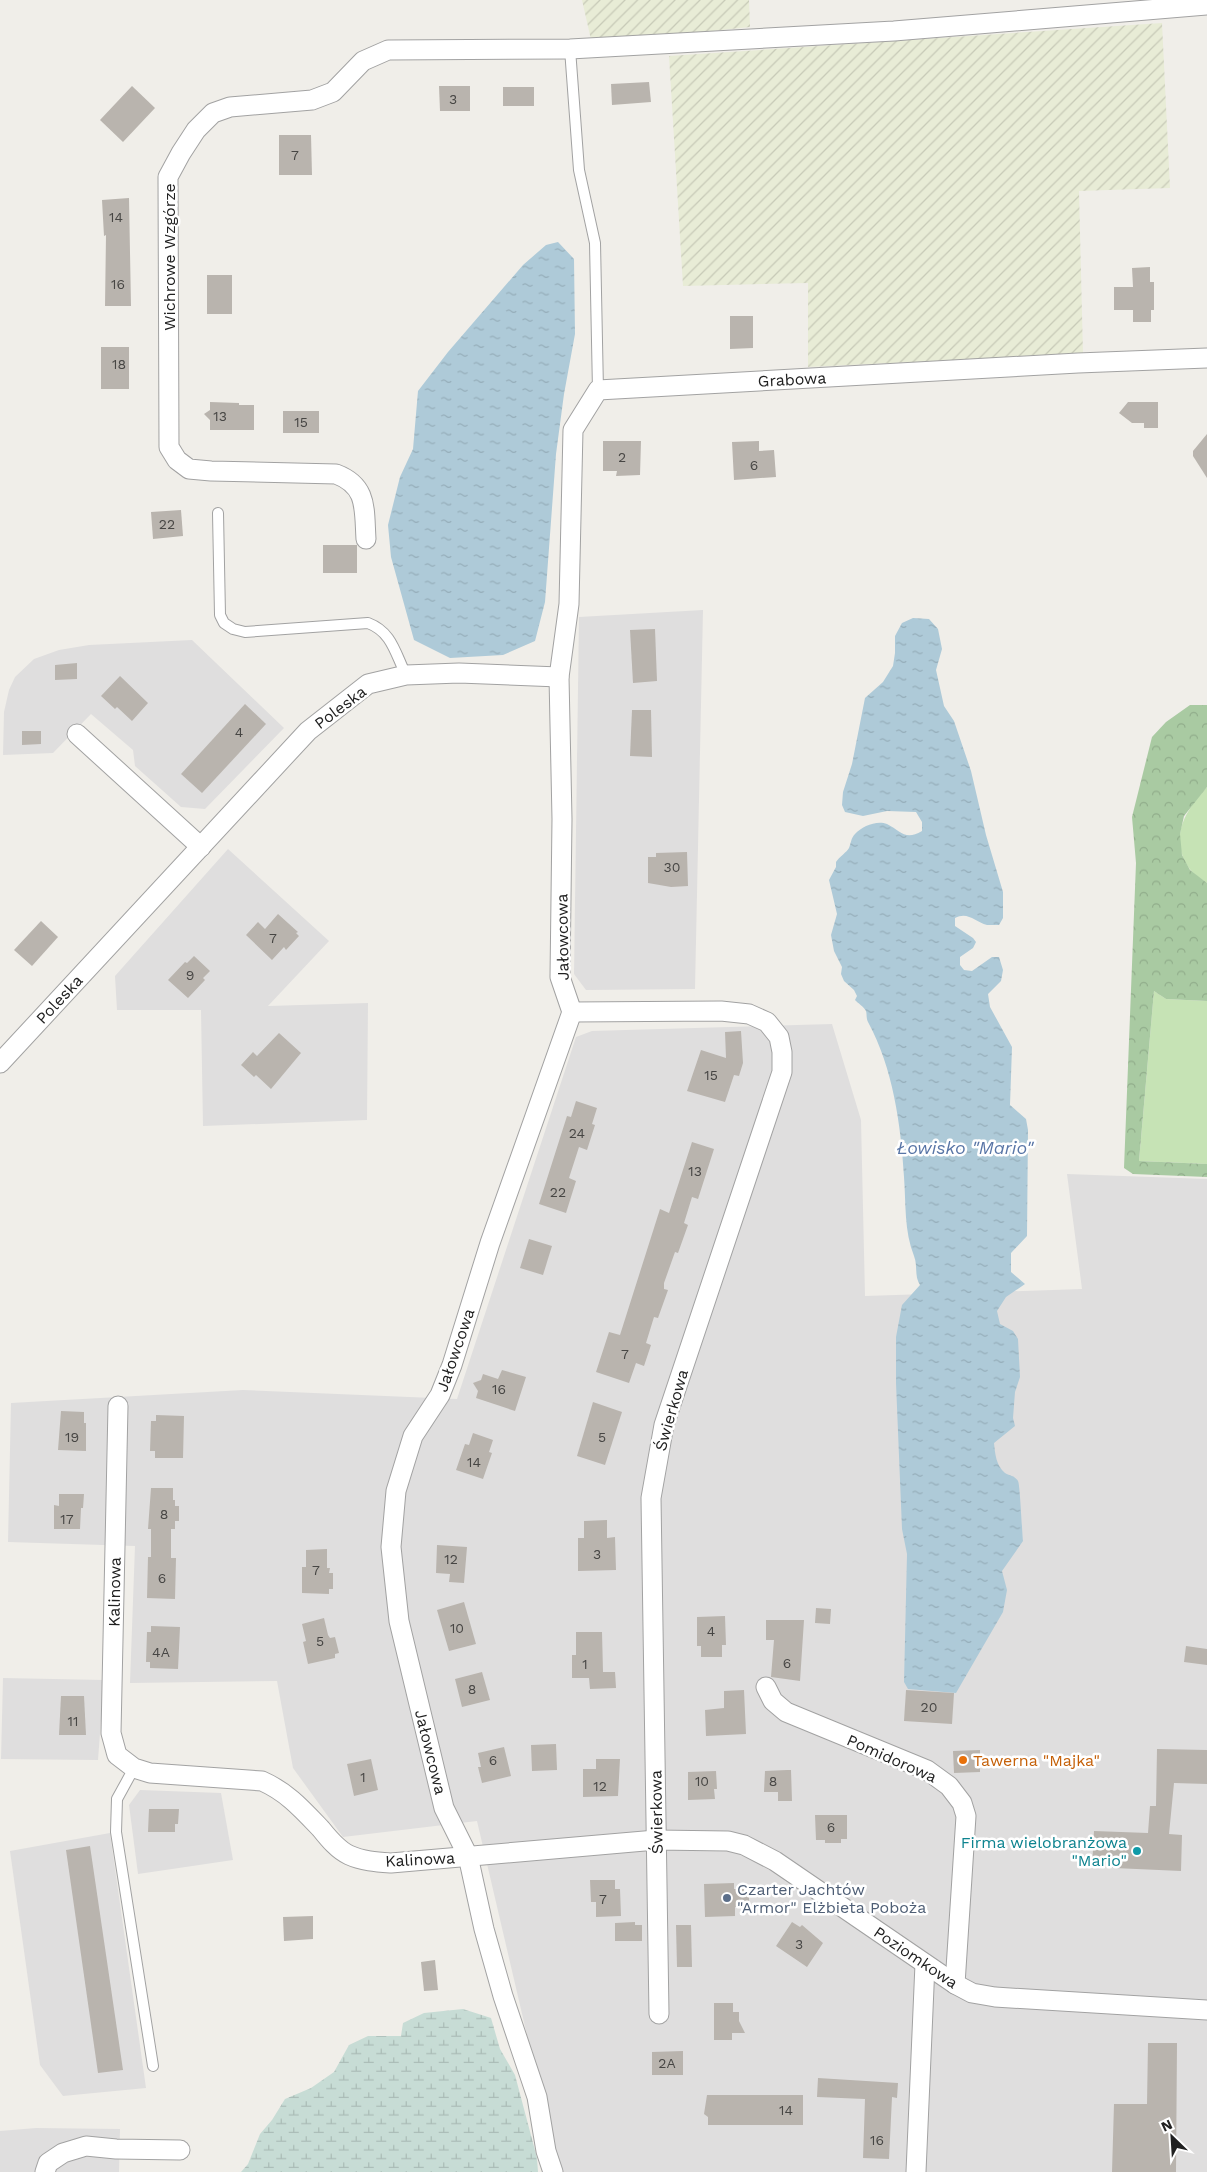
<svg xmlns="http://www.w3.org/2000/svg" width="1207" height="2172" viewBox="0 0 1207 2172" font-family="'Work Sans',sans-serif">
<defs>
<pattern id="farmland-furrows" width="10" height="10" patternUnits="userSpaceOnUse" patternTransform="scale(1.25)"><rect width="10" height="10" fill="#e8ecd6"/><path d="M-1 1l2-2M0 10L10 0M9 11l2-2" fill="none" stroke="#c7cab7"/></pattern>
<pattern id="forest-crowns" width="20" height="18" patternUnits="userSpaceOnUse" patternTransform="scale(1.25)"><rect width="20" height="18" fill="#a9caa2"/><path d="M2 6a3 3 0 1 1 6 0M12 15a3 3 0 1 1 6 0" fill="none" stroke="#91ad8b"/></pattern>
<pattern id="wetland-marsh" width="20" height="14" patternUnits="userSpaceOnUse" patternTransform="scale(1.25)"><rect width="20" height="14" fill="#c7dcd5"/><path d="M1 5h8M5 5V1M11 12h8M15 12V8" fill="none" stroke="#abbcb7"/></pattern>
<pattern id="water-ripples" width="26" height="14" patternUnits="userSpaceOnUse" patternTransform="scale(1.25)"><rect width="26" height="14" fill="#aecad8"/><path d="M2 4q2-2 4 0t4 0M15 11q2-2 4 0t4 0" fill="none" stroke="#95adb9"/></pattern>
</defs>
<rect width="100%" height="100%" fill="#f0eee9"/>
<g fill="#dfdede">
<path d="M 703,610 L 695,989 L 586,990 L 574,974 L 579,617 Z"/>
<path d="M 192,640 L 284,728 L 205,809 L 181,807 L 135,766 L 133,750 L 91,714 L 53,753 L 3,755 L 4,712 L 9,690 L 15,677 L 34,659 L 59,650 L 89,645 Z"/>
<path d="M 228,849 L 329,941 L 268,1006 L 368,1003 L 367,1120 L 203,1126 L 201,1010 L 117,1010 L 115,976 Z"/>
<path d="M 832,1024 L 861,1120 L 865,1296 L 1082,1289 L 1067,1174 L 1207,1179 L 1207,2172 L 559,2172 L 477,1821 L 343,1837 L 293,1768 L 277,1681 L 130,1683 L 135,1546 L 8,1542 L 11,1403 L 243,1390 L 457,1399 L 576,1037 L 592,1031 Z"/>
<path d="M 3,1678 L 104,1680 L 98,1760 L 1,1759 Z"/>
<path d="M 140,1790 L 221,1793 L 233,1860 L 138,1874 L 129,1805 Z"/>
<path d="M 110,1833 L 146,2088 L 63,2096 L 40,2065 L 10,1851 Z"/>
<path d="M 36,2128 L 120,2129 L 119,2172 L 0,2172 L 0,2131 Z"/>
</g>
<g fill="url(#farmland-furrows)">
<path d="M 582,0 L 749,0 L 750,27 L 592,44 Z"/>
<path d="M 1162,23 L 1170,188 L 1079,191 L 1083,354 L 808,367 L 808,283 L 683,286 L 669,56 Z"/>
</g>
<g fill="#c6e3b5">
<path d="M 1207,787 L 1207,883 C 1201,879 1193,874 1189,868 C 1168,837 1186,810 1207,787 Z"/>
<path d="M 1154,991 L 1166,999 L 1207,1001 L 1207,1164 L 1139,1161 Z"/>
</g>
<path fill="url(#forest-crowns)" d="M 1190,705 L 1207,705 L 1207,787 L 1184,816 L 1180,834 L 1182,855 L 1190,870 L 1207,883 L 1207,1001 L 1166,999 L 1154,991 L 1139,1161 L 1207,1164 L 1207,1177 L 1133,1174 L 1124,1168 L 1136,863 L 1132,817 L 1152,737 L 1166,722 Z"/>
<path fill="url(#wetland-marsh)" d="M 463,2009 L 491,2018 L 500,2049 L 515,2075 L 537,2158 L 538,2172 L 241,2172 L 248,2164 L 260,2134 L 272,2120 L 285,2099 L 311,2088 L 334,2072 L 349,2045 L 368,2036 L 401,2036 L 403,2023 L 424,2013 Z"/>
<g fill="url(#water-ripples)">
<path d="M 558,242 L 574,259 L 575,334 L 564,394 L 556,454 L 545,602 L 535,641 L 503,655 L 450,658 L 414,640 L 391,557 L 388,525 L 400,477 L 413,449 L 418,391 L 448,352 L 523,265 L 546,245 Z"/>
<path d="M 913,618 L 929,619 L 938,629 L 942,649 L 936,670 L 944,706 L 954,721 L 971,771 L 986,835 L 1003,892 L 1003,918 L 999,925 C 995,925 990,925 987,925 C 975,922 968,911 955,918 L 955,926 L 973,938 L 976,942 L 973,948 L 960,957 L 960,965 L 964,970 L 972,971 L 992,957 L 999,957 L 1003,970 L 1001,981 L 988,994 L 990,1007 L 1012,1047 L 1010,1105 L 1026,1119 L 1028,1130 L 1027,1236 L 1011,1253 L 1011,1272 L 1025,1284 L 1006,1297 L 997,1311 L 1000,1324 L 1013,1331 L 1018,1339 L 1020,1377 L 1015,1392 L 1013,1418 L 1015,1426 L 994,1443 C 995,1453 996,1466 1005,1473 C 1010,1476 1014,1475 1018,1481 C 1020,1484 1022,1532 1023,1541 L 1002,1571 L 1007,1590 L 1003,1612 L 956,1693 L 908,1689 L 904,1682 L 907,1554 L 902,1529 L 896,1383 L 896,1337 L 902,1305 L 920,1285 C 914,1276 918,1266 914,1256 C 904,1231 906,1204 904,1177 C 901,1125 893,1068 868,1022 C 866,1018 867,1014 866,1011 C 864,1007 858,1003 855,1000 L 857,996 L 854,990 L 844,981 L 841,974 L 842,967 L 834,951 L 831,935 L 837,914 L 829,880 L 836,867 L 836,862 C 839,857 847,852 849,848 C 851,843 851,838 855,834 C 862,826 877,820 887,824 C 901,831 905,841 922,831 L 922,822 L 916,812 L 887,811 L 863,816 L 845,812 L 842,805 L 843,792 L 852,764 L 865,698 L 883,682 L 893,666 L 895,653 L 895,636 L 902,623 Z"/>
</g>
<g fill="#b9b4ae">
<path d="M 649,82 L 651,102 L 612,105 L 611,84 Z"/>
<path d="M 132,86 L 155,108 L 123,142 L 100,120 Z"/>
<path d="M 439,86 L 470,86 L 470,111 L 440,111 Z"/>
<rect x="503" y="87" width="31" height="19"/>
<path d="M 279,135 L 311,135 L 312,175 L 279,175 Z"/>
<path d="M 129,198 L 131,306 L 105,306 L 106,235 L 104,236 L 102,200 Z"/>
<path d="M 1150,267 L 1150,282 L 1154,282 L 1154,310 L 1151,310 L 1151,322 L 1133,322 L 1133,310 L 1114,310 L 1114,287 L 1133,287 L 1132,268 Z"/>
<rect x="207" y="275" width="25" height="39"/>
<path d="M 730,316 L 753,316 L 753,348 L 730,349 Z"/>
<rect x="101" y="347" width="28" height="42"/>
<path d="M 210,402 L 239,403 L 239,405 L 254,405 L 254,430 L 210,430 L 210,420 L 204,414 L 210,410 Z"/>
<path d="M 1128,402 L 1158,402 L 1158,428 L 1144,428 L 1144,423 L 1132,423 L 1119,413 Z"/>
<rect x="283" y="411" width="36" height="22"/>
<path d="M 1207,434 L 1207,478 L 1193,456 L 1193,451 Z"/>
<path d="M 603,441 L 641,441 L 640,475 L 616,476 L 617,471 L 603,471 Z"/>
<path d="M 759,441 L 759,451 L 774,450 L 776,477 L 734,480 L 732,442 Z"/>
<path d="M 181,510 L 183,536 L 153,539 L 151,512 Z"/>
<rect x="323" y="545" width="34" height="28"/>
<path d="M 655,629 L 657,681 L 633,683 L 630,630 Z"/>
<path d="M 77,663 L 77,679 L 55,680 L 55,665 Z"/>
<path d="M 120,676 L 148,703 L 132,721 L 117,707 L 115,709 L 101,696 Z"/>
<path d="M 245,704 L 266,724 L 202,793 L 181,774 Z"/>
<path d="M 632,710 L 651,710 L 652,757 L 630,756 Z"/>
<path d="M 22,731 L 41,731 L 41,744 L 22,745 Z"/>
<path d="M 687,852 L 688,886 L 671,887 L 648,883 L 648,857 L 656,857 L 656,853 Z"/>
<path d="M 278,914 L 298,932 L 296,933 L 299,936 L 286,950 L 284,947 L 272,960 L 246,935 L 258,922 L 265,929 Z"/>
<path d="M 41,921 L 58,937 L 32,966 L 14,950 Z"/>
<path d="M 194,956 L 210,971 L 203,978 L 205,980 L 188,998 L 168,980 L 185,962 L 187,963 Z"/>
<path d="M 741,1031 L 743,1063 L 739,1076 L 734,1075 L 725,1102 L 687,1091 L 701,1050 L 726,1058 L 725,1032 Z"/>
<path d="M 279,1033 L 301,1053 L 271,1089 L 256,1075 L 254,1077 L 241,1065 L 253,1052 L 257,1056 Z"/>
<path d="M 576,1101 L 597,1108 L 592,1124 L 595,1125 L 587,1150 L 579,1147 L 569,1178 L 576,1181 L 566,1213 L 539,1204 L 567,1116 L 571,1117 Z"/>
<path d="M 692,1142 L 714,1149 L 698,1199 L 692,1197 L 684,1223 L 688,1225 L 678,1253 L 675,1252 L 664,1283 L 664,1289 L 668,1290 L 658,1318 L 654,1317 L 646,1343 L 651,1345 L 644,1366 L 636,1363 L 629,1383 L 596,1372 L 609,1332 L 620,1335 L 660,1209 L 669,1213 Z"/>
<path d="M 529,1239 L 552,1246 L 543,1275 L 520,1268 Z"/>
<path d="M 502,1370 L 526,1377 L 515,1411 L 476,1398 L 478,1391 L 473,1383 L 481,1380 L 483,1374 L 498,1379 Z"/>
<path d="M 593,1402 L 622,1412 L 605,1465 L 577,1456 Z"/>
<path d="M 61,1411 L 84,1412 L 84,1423 L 86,1423 L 86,1451 L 58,1450 Z"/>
<path d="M 156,1415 L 184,1416 L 183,1458 L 155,1458 L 155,1451 L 150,1451 L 151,1421 L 156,1421 Z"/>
<path d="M 473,1433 L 493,1440 L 489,1452 L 492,1453 L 483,1479 L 456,1470 L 465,1444 L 469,1445 Z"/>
<path d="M 151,1488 L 173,1488 L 173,1500 L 175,1500 L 175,1506 L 179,1506 L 179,1521 L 175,1521 L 175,1529 L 171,1529 L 171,1558 L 176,1558 L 175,1599 L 147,1598 L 148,1557 L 151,1557 L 151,1529 L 148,1529 Z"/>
<path d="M 59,1494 L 84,1494 L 83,1508 L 81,1508 L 80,1529 L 54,1529 L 54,1505 L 59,1506 Z"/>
<path d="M 607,1520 L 607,1538 L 615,1537 L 616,1570 L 578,1571 L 578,1538 L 584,1538 L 584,1521 Z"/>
<path d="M 437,1545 L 467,1547 L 464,1583 L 449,1582 L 450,1574 L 436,1573 Z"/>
<path d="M 327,1549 L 327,1568 L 330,1568 L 329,1573 L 333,1573 L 333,1589 L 329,1589 L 329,1594 L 302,1593 L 302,1567 L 306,1567 L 306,1550 Z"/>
<path d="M 464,1602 L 476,1644 L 449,1651 L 437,1610 Z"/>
<path d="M 816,1608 L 831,1609 L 830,1624 L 815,1623 Z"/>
<path d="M 725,1616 L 726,1645 L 722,1645 L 722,1657 L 701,1657 L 701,1646 L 697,1646 L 697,1617 Z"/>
<path d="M 324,1618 L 328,1635 L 330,1638 L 335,1637 L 339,1653 L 335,1654 L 335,1658 L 308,1664 L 303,1642 L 306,1641 L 302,1624 Z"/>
<path d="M 766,1620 L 804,1620 L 800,1681 L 771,1677 L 774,1640 L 766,1640 Z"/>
<path d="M 151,1626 L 180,1627 L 178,1669 L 150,1668 L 150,1662 L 146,1662 L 147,1632 L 151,1632 Z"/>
<path d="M 576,1632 L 602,1632 L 603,1672 L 615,1672 L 616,1688 L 590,1689 L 589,1678 L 572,1678 L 572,1655 L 576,1655 Z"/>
<path d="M 1186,1646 L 1207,1649 L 1207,1665 L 1184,1662 Z"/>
<path d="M 482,1672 L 490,1700 L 462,1707 L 455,1679 Z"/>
<path d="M 744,1690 L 746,1734 L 706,1736 L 705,1710 L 724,1708 L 724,1691 Z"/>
<path d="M 906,1690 L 954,1693 L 952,1724 L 904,1721 Z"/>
<path d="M 61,1696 L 84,1696 L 86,1735 L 59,1735 Z"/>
<path d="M 556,1744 L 557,1770 L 532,1771 L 531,1745 Z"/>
<path d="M 504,1747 L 511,1776 L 482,1783 L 478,1767 L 481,1767 L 478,1753 Z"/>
<path d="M 1157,1749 L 1207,1750 L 1207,1784 L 1174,1783 L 1169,1834 L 1182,1835 L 1181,1871 L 1092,1867 L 1094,1831 L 1148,1833 L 1150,1806 L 1156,1806 Z"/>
<path d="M 980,1750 L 980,1772 L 954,1773 L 953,1751 Z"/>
<path d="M 371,1759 L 378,1790 L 354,1796 L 347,1764 Z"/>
<path d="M 596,1759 L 620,1759 L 618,1796 L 583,1797 L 583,1769 L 596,1769 Z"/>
<path d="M 787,1770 L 791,1770 L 792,1801 L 778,1801 L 778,1792 L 764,1792 L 765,1771 Z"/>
<path d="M 716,1771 L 717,1789 L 714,1789 L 715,1799 L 688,1800 L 688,1772 Z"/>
<path d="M 149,1809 L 179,1809 L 178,1824 L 175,1824 L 175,1832 L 148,1832 Z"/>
<path d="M 815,1815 L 847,1815 L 847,1839 L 841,1839 L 841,1843 L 825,1843 L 825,1840 L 816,1840 Z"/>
<path d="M 90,1846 L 123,2070 L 98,2073 L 66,1850 Z"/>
<path d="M 590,1880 L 615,1880 L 615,1889 L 620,1889 L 621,1916 L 596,1917 L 596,1902 L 591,1902 Z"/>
<path d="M 734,1883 L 734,1889 L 749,1889 L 749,1907 L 735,1907 L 735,1916 L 705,1917 L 704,1884 Z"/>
<path d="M 313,1916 L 313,1939 L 284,1941 L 283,1917 Z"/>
<path d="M 635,1922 L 635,1925 L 642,1925 L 642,1941 L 615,1941 L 615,1923 Z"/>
<path d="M 792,1922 L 800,1927 L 802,1925 L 823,1943 L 807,1967 L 776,1946 Z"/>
<path d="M 676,1925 L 691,1925 L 692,1967 L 677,1967 Z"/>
<path d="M 435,1960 L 438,1990 L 424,1991 L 421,1962 Z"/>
<path d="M 714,2003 L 733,2003 L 733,2012 L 739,2012 L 739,2021 L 745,2033 L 732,2033 L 732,2040 L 714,2040 Z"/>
<path d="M 1148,2043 L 1177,2043 L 1176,2172 L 1112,2172 L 1114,2104 L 1147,2104 Z"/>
<path d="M 683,2051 L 683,2075 L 652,2075 L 652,2052 Z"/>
<path d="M 818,2078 L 898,2083 L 897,2098 L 892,2097 L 889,2159 L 863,2158 L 865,2099 L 817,2097 Z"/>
<path d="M 707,2095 L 803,2095 L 803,2125 L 708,2125 L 708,2117 L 704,2114 Z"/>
</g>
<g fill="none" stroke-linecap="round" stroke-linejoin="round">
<g stroke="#a2a2a2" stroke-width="12">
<g id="lane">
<path d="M 570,49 L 579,170 L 595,243 L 598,390"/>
<path d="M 218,513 L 220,615 L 224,623 L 233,629 L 245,632 L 368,623 C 392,632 395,653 406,675"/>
<path d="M 134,1768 L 117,1799 L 116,1832 L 153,2066"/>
</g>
</g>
<g stroke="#a2a2a2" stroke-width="21">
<g id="street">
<path d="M 366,539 C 364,509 368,486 336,474 L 211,471 L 189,469 L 177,460 L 169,447 L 168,177 L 181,153 L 196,130 L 213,113 L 230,107 L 312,100 L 333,92 L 363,61 L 388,50 L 570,49 L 894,31 L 1207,5"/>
<path d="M 77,734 L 201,847"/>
<path d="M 572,1012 L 721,1011 L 749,1014 L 767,1022 L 779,1037 L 782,1052 L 782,1072 L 664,1425 L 651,1498 L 659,2014"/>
<path d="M 0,1063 L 308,731 L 368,684 L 406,675 L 459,673 L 559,677"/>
<path d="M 118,1406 L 111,1733 L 117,1755 L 134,1768 L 150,1773 L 262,1781 C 287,1792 302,1809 321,1829 C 329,1839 338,1850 349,1855 C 362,1861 377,1862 391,1863 L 656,1840 L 728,1841 L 744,1845 L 775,1861 L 955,1984 L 972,1993 L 995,1997 L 1207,2010"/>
<path d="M 766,1687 L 773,1701 L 786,1712 L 927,1770 L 949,1786 L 962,1803 L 966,1816 L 955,1984"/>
<path d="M 45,2172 L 48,2163 L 63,2153 L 86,2146 L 116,2149 L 180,2150"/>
<path d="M 553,2172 L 546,2151 L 537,2097 L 503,1996 L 484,1929 L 468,1856 L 444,1808 L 399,1621 L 391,1547 L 396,1491 L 413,1436 L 440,1395 L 452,1365 L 490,1243 L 572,1012 L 560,977 L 562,819 L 559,677 L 569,604 L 573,430 L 598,390 L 1078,363 L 1207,358"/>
<path d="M 916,2172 L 925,1964"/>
</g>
</g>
<use href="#lane" stroke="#fff" stroke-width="10"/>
<use href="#street" stroke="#fff" stroke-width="19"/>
</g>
<circle fill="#e8710a" stroke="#fff" stroke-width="2" cx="963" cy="1760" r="5"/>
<circle fill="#0f9aa8" stroke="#fff" stroke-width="2" cx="1137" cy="1851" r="5"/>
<circle fill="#5c6f8a" stroke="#fff" stroke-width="2" cx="727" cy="1898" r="5"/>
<g text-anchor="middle" stroke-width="5" stroke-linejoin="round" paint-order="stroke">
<g font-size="14" fill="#474644">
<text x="453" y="104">3</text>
<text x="295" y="160">7</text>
<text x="116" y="222">14</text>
<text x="118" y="289">16</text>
<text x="119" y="369">18</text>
<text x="220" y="421">13</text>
<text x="301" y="427">15</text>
<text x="622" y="462">2</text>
<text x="754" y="470">6</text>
<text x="167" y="529">22</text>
<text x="239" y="737">4</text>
<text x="672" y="872">30</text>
<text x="273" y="943">7</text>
<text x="190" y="980">9</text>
<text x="711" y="1080">15</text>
<text x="577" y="1138">24</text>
<text x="695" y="1176">13</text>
<text x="558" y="1197">22</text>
<text x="625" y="1359">7</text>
<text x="499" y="1394">16</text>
<text x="72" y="1442">19</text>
<text x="602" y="1442">5</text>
<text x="474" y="1467">14</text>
<text x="164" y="1519">8</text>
<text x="67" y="1524">17</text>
<text x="597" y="1559">3</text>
<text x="451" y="1564">12</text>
<text x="316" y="1575">7</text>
<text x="162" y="1583">6</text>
<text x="457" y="1633">10</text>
<text x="711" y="1636">4</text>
<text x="320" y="1646">5</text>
<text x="161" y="1657">4A</text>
<text x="787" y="1668">6</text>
<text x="585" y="1669">1</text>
<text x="472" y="1694">8</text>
<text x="929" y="1712">20</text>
<text x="73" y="1726">11</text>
<text x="493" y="1765">6</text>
<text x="363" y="1782">1</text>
<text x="702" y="1786">10</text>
<text x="773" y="1786">8</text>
<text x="600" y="1791">12</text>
<text x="831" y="1832">6</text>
<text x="603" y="1904">7</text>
<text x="799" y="1949">3</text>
<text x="667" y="2068">2A</text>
<text x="786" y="2115">14</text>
<text x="877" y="2145">16</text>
</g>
<g font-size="16" fill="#212121" stroke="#fff">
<text transform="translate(169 257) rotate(-90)" y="6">Wichrowe Wzgórze</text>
<text transform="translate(792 379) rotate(-3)" y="6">Grabowa</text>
<text transform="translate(340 707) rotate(-37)" y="6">Poleska</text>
<text transform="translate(562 937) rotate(-91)" y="6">Jałowcowa</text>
<text transform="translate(59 999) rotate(-47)" y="6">Poleska</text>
<text transform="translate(455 1350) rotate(-71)" y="6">Jałowcowa</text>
<text transform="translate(671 1410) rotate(-74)" y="6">Świerkowa</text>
<text transform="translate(114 1592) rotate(-89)" y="6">Kalinowa</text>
<text transform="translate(431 1752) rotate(76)" y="6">Jałowcowa</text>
<text transform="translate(892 1758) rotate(24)" y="6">Pomidorowa</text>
<text transform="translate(656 1812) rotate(-91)" y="6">Świerkowa</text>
<text transform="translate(420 1859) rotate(-3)" y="6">Kalinowa</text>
<text transform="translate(916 1957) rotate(34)" y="6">Poziomkowa</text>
</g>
<g font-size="16" fill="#c56008" stroke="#fff" text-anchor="start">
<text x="973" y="1766">Tawerna "Majka"</text>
</g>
<g font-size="16" fill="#0d838f" stroke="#fff" text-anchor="end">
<text x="1127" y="1848">Firma wielobranżowa<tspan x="1127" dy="18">"Mario"</tspan></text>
</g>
<g font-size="16" fill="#4e5e75" stroke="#fff" text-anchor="start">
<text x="737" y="1895">Czarter Jachtów<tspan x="737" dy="18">"Armor" Elżbieta Poboża</tspan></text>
</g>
<g font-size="18" font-style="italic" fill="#5875a6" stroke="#fff">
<text x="965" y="1154">Łowisko "Mario"</text>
</g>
</g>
<g transform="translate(1172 2137) rotate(335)" stroke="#ffffff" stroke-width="4" paint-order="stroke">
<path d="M0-4L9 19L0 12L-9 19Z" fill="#212121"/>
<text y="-8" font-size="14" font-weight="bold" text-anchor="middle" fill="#212121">N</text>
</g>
</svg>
